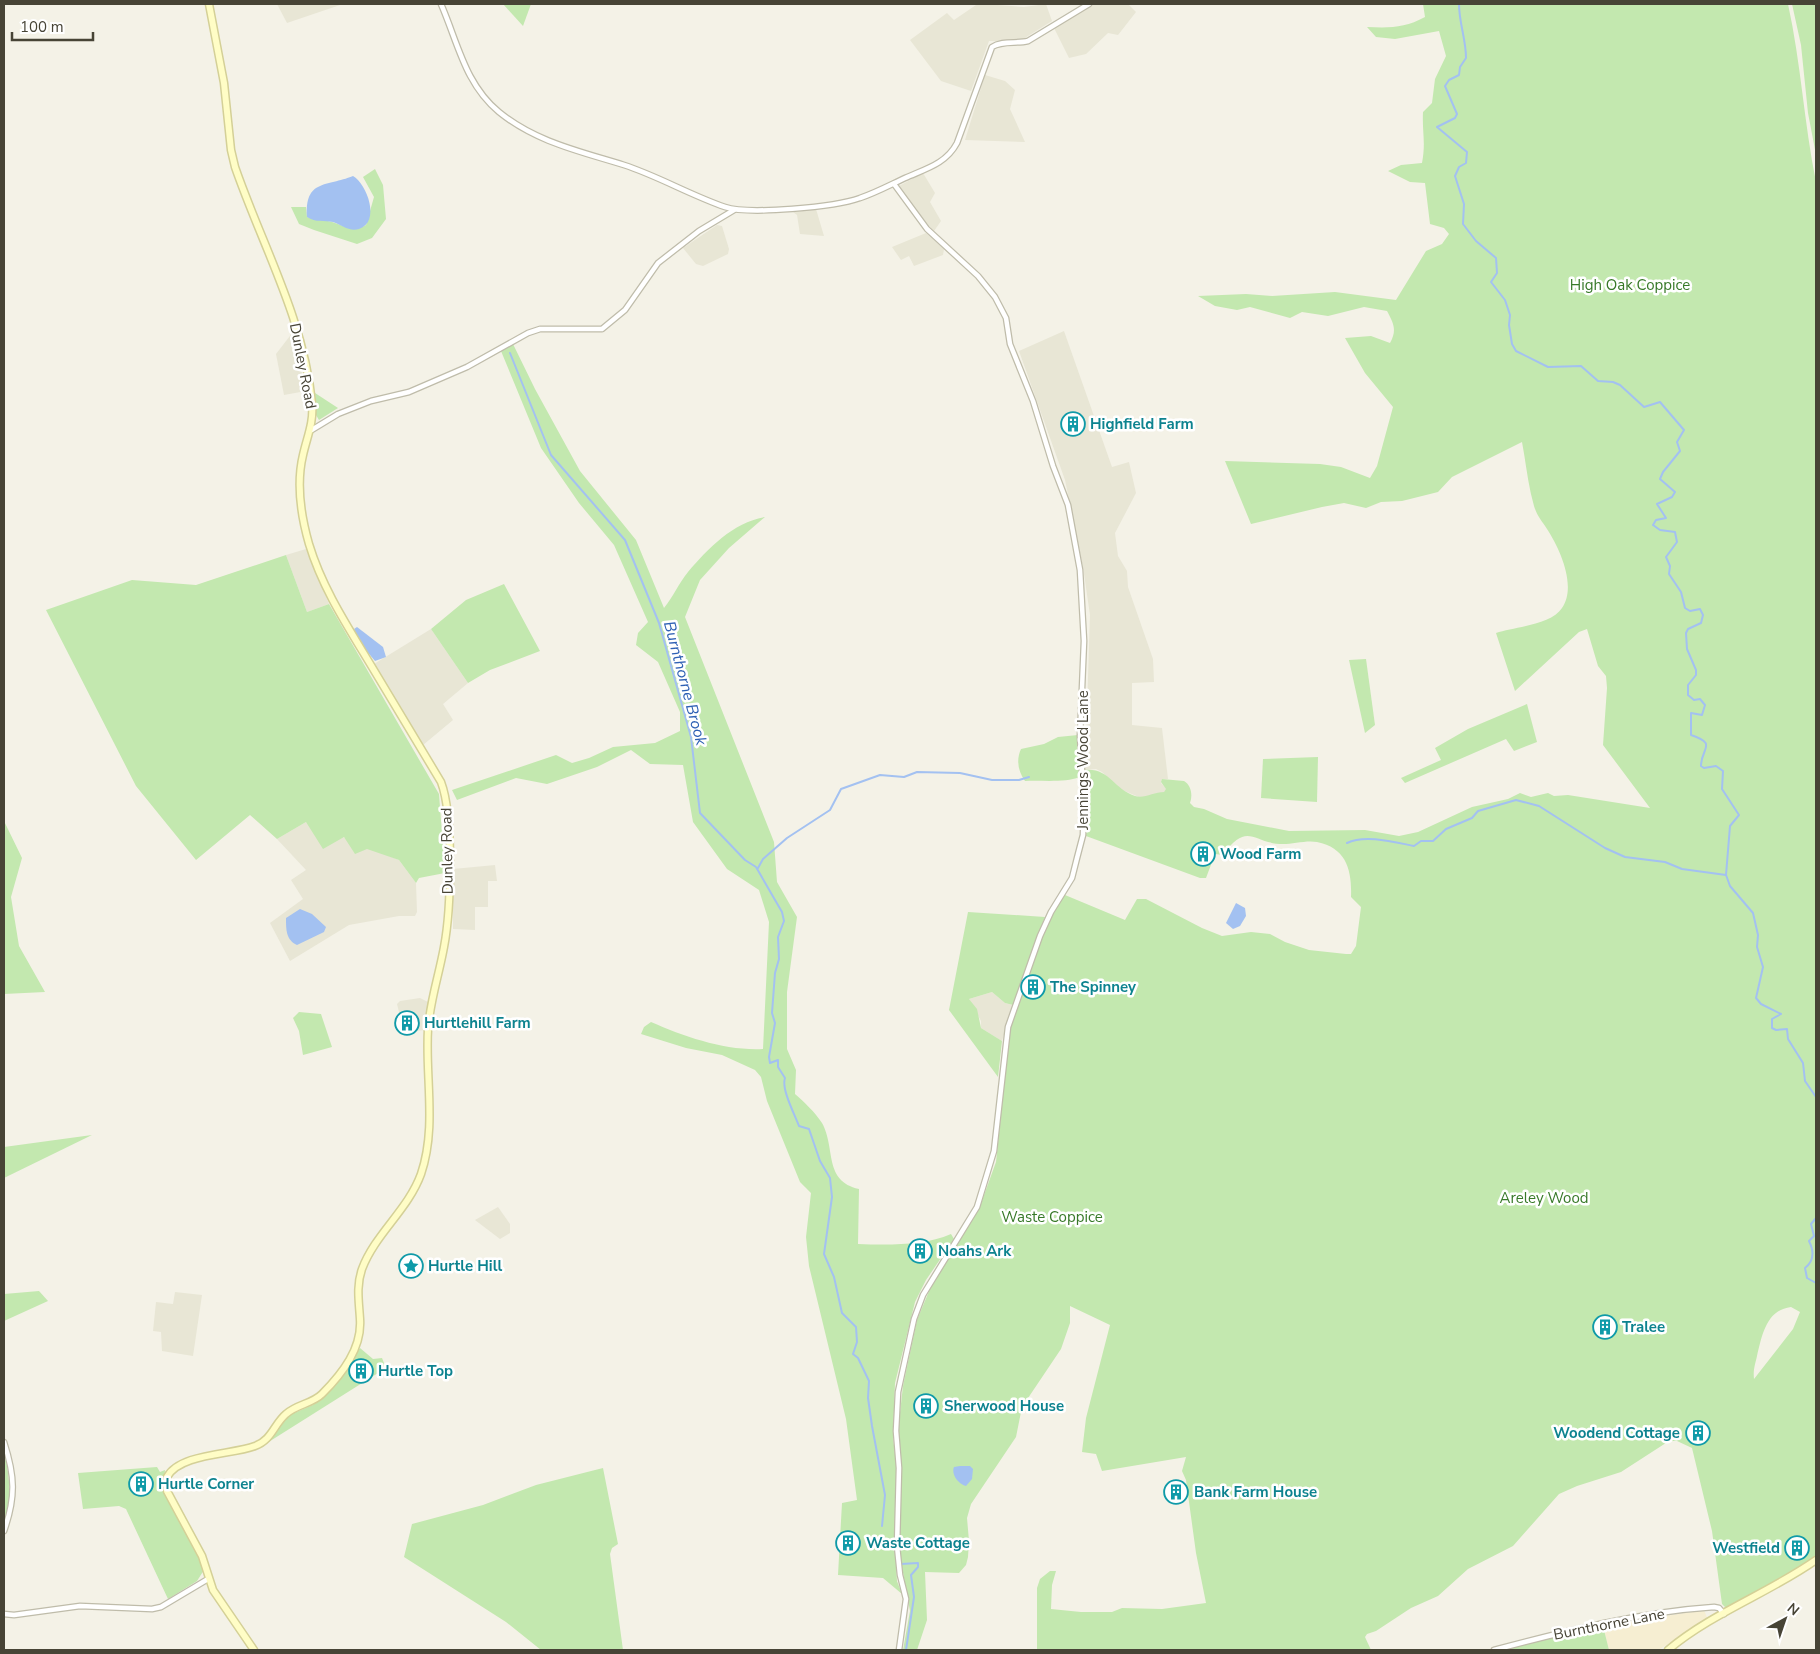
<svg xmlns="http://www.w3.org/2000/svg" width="1820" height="1654" viewBox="0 0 1820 1654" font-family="'Nunito Sans',sans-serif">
<rect width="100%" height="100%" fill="#f4f2e7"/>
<g fill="#e8e6d5">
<path d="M 277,4 L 343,4 L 287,23 Z"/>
<path d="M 984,4 L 1024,7 L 1046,4 L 1052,21 L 1020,41 L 989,41 L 971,91 L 941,81 L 910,40 L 947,13 L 954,20 L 976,5 Z"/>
<path d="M 1095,4 L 1128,4 L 1136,12 L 1118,35 L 1108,33 L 1086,54 L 1069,58 L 1054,28 Z"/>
<path d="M 985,75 L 1005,81 L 1015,90 L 1010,109 L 1025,142 L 965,140 Z"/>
<path d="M 923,173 L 935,193 L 930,202 L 941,221 L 934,231 L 916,212 L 899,186 Z"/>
<path d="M 816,209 L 824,236 L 800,234 L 797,215 L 793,212 Z"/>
<path d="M 717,225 L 722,226 L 729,249 L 728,254 L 703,266 L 696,264 L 683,248 Z"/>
<path d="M 926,233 L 944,249 L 943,255 L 914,266 L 909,256 L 901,260 L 892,247 Z"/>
<path d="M 1064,331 L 1112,467 L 1129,462 L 1136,493 L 1115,533 L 1118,556 L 1127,571 L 1128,587 L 1153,659 L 1154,682 L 1132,683 L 1132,725 L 1162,728 L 1168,779 L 1162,779 L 1161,783 L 1167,789 L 1164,792 L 1141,798 L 1120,789 L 1102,772 L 1096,769 L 1085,770 L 1090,615 L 1083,567 L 1065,480 L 1019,351 Z"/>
<path d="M 293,332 L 306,391 L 284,395 L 276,354 Z"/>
<path d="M 306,549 L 329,604 L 307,612 L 286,555 Z"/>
<path d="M 431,629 L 468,683 L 443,704 L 453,720 L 423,745 L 374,664 Z"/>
<path d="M 306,822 L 399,860 L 416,883 L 417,912 L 415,916 L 399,916 L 349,925 L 290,961 L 270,923 L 303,899 L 291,880 L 306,870 L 277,839 Z"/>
<path d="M 495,865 L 497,881 L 488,881 L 488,907 L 475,907 L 475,930 L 453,929 L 453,869 Z"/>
<path d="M 992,992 L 1005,1003 L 1013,1005 L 1002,1041 L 981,1028 L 981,1021 L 969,999 Z"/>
<path d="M 420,998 L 428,1002 L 425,1030 L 404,1032 L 397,1004 L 400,1001 Z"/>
<path d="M 498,1207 L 510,1224 L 510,1233 L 500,1239 L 475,1220 Z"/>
<path d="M 175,1292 L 202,1295 L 193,1356 L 162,1351 L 161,1332 L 153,1331 L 156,1302 L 173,1304 Z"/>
</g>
<path fill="#f6eed2" d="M 1704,1610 L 1708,1620 L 1658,1650 L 1609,1650 L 1603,1626 Z"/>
<g fill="#c3e8af" fill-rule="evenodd">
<path d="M 503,4 L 531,4 L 523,26 Z"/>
<path d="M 1423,4 L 1788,4 C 1801,63 1804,123 1816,182 L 1816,1555 L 1785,1577 L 1727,1609 L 1722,1604 L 1712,1531 L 1692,1448 L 1677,1441 L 1669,1441 L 1621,1472 L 1577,1486 L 1559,1494 L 1513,1546 L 1468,1569 L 1438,1596 L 1411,1608 L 1376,1631 L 1367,1634 L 1365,1637 L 1371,1650 L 1037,1650 L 1037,1588 L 1040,1579 L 1050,1571 L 1056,1571 L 1052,1585 L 1051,1609 L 1081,1612 L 1112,1612 L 1122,1608 L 1162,1609 L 1206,1603 L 1196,1553 L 1186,1480 L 1182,1471 L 1186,1457 L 1102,1471 L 1096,1454 L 1082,1452 L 1086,1418 L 1110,1325 L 1070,1306 L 1070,1323 L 1061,1349 L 1022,1407 L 1016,1437 L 971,1504 L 967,1518 L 969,1541 L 968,1557 L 966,1565 L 959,1573 L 925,1572 L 927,1620 L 917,1650 L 903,1650 L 910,1611 L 902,1567 L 896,1565 L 897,1581 L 902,1594 L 883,1578 L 838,1575 L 842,1503 L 857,1500 L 846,1419 L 809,1266 L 806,1237 L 811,1193 L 800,1182 L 767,1101 L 761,1077 L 755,1070 L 722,1055 L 686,1048 L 641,1034 L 644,1027 L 651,1022 C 685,1037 726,1051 763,1049 L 769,922 L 759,890 L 727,869 L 693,822 L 683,765 L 650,764 L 631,750 L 597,767 L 547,784 L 516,778 L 457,800 L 452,790 L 556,755 L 572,763 L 589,758 L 613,747 L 655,743 L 680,731 L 680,712 L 658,662 L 636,645 L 638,633 L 648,622 L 614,545 L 579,503 L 541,448 L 501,351 L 513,344 L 535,389 L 580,471 L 636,540 L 664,608 C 673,597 679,583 688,572 C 708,548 734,522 765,517 L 729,548 L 700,580 L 685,617 L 774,842 L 777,882 L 797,917 L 787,992 L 787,1049 L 796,1070 L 795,1094 C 804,1102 815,1112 822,1123 C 836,1148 823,1181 859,1189 L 858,1244 C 887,1245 924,1246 951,1234 L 954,1239 L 926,1280 L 915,1302 L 895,1383 L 893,1437 L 897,1472 L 901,1471 L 898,1430 L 903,1386 L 917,1320 L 932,1284 L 979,1209 L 996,1162 L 1010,1029 L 1041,938 L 1052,913 L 1065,895 L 1125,920 L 1137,899 L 1146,899 L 1202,928 L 1222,936 L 1251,932 L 1270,934 L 1285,942 L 1309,950 L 1346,954 L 1351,954 L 1356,946 L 1361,907 L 1351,897 C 1352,871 1347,848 1317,842 C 1307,840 1293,844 1283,844 C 1253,844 1248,820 1223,855 L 1215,854 L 1206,878 L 1200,878 L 1086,836 L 1088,812 L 1085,770 C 1110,768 1113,789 1135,796 C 1144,799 1154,792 1164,792 L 1166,789 L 1161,782 L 1162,779 L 1184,781 C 1191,785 1193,795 1190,803 L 1194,807 L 1204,809 L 1227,819 L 1289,831 L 1365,830 L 1399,836 L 1418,832 L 1472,807 L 1508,799 L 1520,793 L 1531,797 L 1548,793 L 1554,796 L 1568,795 L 1650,808 L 1603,745 L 1607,688 L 1606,676 L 1598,666 L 1587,629 L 1579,632 L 1515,691 L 1496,633 C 1514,627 1551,625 1562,608 C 1577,586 1560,549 1547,529 C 1542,521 1537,516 1534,506 C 1528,485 1526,463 1522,442 L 1452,477 L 1438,492 L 1402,501 L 1381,502 L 1366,508 L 1344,503 L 1322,507 L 1251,524 L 1225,461 L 1320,464 L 1341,467 L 1370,478 L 1377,466 L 1393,407 L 1365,373 L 1345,338 L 1371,336 L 1390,343 C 1397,330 1394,324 1387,311 L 1364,307 L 1328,316 L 1302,312 L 1290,318 L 1250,307 L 1237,310 L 1215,306 L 1198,296 L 1246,294 L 1272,296 L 1335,292 L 1396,300 L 1426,251 L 1442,244 L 1449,234 L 1444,228 L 1430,224 L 1425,183 L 1410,182 L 1388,171 L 1401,165 L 1422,163 C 1426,142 1422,132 1423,112 L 1432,103 L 1435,79 L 1446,56 L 1439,31 L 1395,39 L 1376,37 L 1367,27 C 1390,28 1405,28 1425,17 ZM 1791,1307 L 1800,1312 L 1793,1329 L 1754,1379 C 1753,1370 1755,1365 1757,1356 C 1762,1336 1766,1310 1791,1307 Z"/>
<path d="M 1792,4 L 1816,4 L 1816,155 L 1808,113 L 1801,45 Z"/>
<path d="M 375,169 L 383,185 L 386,219 L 372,238 L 357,244 L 314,230 L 299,224 L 291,207 L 306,207 L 307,217 C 316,220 328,220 335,223 C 345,227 355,231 366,225 L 374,197 L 363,177 Z"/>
<path d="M 315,393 L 338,408 L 319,420 L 316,415 Z"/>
<path d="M 286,555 L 307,612 L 329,604 L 439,794 L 445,873 L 419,878 L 416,883 L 399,860 L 367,849 L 355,854 L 344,837 L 323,849 L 306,822 L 277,839 L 250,815 L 196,860 L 136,786 L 46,610 L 132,580 L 196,585 Z"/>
<path d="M 504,584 L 540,651 L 490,670 L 468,683 L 431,629 L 466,600 Z"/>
<path d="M 1366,659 L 1375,725 L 1365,733 L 1349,660 Z"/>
<path d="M 1527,704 L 1537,742 L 1514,751 L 1506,739 L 1405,783 L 1401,778 L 1441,760 L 1435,748 L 1468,729 Z"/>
<path d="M 1078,735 L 1079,777 C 1066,783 1041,780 1025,781 C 1018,771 1016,760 1021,749 L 1044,744 L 1058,737 Z"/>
<path d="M 1318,757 L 1317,802 L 1261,798 L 1263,759 Z"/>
<path d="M 4,821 L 22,858 L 11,897 L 19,946 L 45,992 L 4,994 Z"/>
<path d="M 968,912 L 1045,917 L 1013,1005 L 1005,1003 L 992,992 L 969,999 L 977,1009 L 981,1028 L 1002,1041 L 998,1077 L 949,1010 Z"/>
<path d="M 299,1012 L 321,1014 L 332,1047 L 303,1055 L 299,1031 L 293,1018 Z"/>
<path d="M 92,1135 L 4,1178 L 4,1147 Z"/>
<path d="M 39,1291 L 48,1301 L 4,1321 L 4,1294 Z"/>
<path d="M 360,1348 L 373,1359 L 382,1358 L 386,1368 L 267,1443 L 289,1415 L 313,1405 L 324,1397 Z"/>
<path d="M 4,1452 C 10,1478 12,1497 4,1523 Z"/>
<path d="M 157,1467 L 160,1472 L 165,1470 L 163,1489 L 165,1495 L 198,1552 L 204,1570 L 197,1581 L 168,1599 L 126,1509 L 119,1506 L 83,1509 L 78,1473 Z"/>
<path d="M 603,1468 L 618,1544 L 612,1548 L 610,1554 L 623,1650 L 541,1650 L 506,1622 L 404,1557 L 412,1524 L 483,1505 L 536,1485 Z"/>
<path d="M 1603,1626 L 1609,1650 L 1505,1650 L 1563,1634 Z"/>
</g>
<g fill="#a3c1f1">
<path d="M 353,176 C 367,184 381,222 359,229 C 349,232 342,225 333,222 C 324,220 316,223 307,217 C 305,179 326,187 353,176 Z"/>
<path d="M 357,627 L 383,647 L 386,657 L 375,661 L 359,642 L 354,629 Z"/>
<path d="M 1236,903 L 1245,908 L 1246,916 L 1240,926 L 1233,929 L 1226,923 Z"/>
<path d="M 300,909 L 312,914 L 326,927 L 324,932 L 297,945 C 286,940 286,930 286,918 Z"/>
<path d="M 960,1466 L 970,1466 L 973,1469 L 972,1479 L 966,1486 C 958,1484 951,1474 954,1467 Z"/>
</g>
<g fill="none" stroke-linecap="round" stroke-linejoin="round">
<g stroke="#a3c1f1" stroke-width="2">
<path d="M 1459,4 C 1459,23 1466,39 1466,58 L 1460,67 L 1459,75 L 1449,80 L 1445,86 L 1457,114 L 1455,118 L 1437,127 L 1467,152 L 1466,163 L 1459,167 L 1455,176 L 1464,204 L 1463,224 L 1476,241 L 1496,258 L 1497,273 L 1491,282 L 1505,300 L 1510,315 L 1509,325 L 1512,344 L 1516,351 L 1548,367 L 1581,366 L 1598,381 L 1613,382 L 1620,385 L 1644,407 L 1660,402 L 1684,430 L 1677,442 L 1680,451 L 1663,472 L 1660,479 L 1675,492 L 1672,497 L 1657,504 L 1666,518 L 1656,520 L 1653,525 L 1660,530 L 1675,532 L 1677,542 L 1666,557 L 1670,566 L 1669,574 L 1681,592 L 1685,608 L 1690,611 L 1700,609 L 1703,615 L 1701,623 L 1688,629 L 1686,633 L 1687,649 L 1696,670 L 1696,675 L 1688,685 L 1688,695 L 1694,700 L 1700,699 L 1705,705 L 1702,715 L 1691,713 L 1691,735 C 1718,744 1701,748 1701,766 L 1704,768 L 1716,766 L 1723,771 L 1722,789 L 1739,815 L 1730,826 L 1726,875 L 1730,886 L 1753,913 L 1758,935 L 1757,947 L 1763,967 L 1756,998 L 1761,1004 L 1781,1014 L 1772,1019 L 1772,1028 L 1776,1030 L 1787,1029 L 1788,1039 L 1803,1063 L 1805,1081 L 1816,1097"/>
<path d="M 510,353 L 551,455 L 625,540 L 659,623 L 691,737 L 700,813 L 745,860 L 756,867 L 782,912 L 784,921 L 778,937 L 779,959 L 775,973 L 772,1013 L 775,1023 L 769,1057 L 770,1063 L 778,1060 L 778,1067 L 785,1078 C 781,1089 795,1115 799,1126 L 809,1129 L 820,1161 L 830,1178 L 832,1197 L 824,1254 L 834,1277 L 842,1313 L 856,1327 L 857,1342 L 853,1354 L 858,1358 L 869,1381 L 868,1398 L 872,1426 L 885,1495 L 882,1526"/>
<path d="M 1347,843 C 1365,834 1394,842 1414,846 L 1421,841 L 1433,841 L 1446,829 L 1472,818 L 1478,811 L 1516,800 L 1539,806 L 1605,848 L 1625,857 L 1665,862 L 1682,869 L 1726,875"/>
<path d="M 758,868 L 763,859 L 787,838 L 830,810 L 841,789 L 880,775 L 904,777 L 917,772 L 960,773 L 992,780 L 1019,780 L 1029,777"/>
<path d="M 1816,1218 L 1811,1224 L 1814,1236 L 1809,1241 C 1814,1251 1814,1261 1805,1268 L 1807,1278 L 1816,1283"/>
<path d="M 901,1564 L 918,1563 L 918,1567 L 911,1575 L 914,1597 L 906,1650"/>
<path d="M 1540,1650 L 1550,1650"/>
</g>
<g stroke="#bfbcaa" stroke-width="7">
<g id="street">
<path d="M 441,4 C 458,43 465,84 499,112 C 536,142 579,151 624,165 C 658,176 690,195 725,207 C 749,215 835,207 860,198 C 875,193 890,185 905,178 C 925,169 946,164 957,143 L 992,47 C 1002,40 1017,44 1028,41 L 1089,4"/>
<path d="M 894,184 L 927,229 L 978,276 L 995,297 L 1006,318 L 1010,344 L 1033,401 L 1053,466 L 1068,505 L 1080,570 L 1084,641 L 1080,736 L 1084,806 L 1083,835 L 1077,858 L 1072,878 L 1051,912 L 1040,936 L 1008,1027 L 994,1151 L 977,1207 L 923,1295 L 914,1319 L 898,1392 L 896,1431 L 899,1468 L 897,1546 L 900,1575 L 906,1599 L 899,1650"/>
<path d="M 310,431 L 338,414 L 371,401 L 409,392 L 467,367 L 528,333 L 540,329 L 602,329 L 625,310 L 658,263 L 699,231 L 734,210"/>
<path d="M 4,1442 C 15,1476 16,1497 4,1531"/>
<path d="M 4,1614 L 14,1615 L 80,1606 L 152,1609 L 161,1607 L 208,1579"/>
<path d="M 1494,1650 C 1566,1631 1639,1612 1714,1607 L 1719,1608 L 1724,1614"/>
</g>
</g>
<g stroke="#d4d097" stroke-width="9">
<g id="secondary">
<path d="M 209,4 L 224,83 L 231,150 L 235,167 C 262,245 304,319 312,403 C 314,422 307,437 303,455 C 296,484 301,516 309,544 C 322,587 346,624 369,662 C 393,702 417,742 441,782 C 454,816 451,910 444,947 C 439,975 430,1001 428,1029 C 425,1077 437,1127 421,1174 C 408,1210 375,1234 362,1269 C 356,1286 359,1302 360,1319 C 362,1348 343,1373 322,1394 C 312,1404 297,1404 286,1414 C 274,1424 272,1440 255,1446 C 232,1455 180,1453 167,1477 L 167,1491 L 202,1556 L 213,1590 L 254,1650"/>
<path d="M 1668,1650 C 1712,1613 1769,1593 1816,1560"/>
</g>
</g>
<use href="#street" stroke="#fff" stroke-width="4.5"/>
<use href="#secondary" stroke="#fffdc6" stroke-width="6"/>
</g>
<defs>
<g id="building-ring" transform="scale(1.25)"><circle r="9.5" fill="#fff" stroke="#0f9aa8" stroke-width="1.5"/><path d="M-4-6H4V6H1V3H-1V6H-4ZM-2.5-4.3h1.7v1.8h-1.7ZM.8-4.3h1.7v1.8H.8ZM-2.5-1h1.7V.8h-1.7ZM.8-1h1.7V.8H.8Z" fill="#0f9aa8"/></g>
<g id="sight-ring" transform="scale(1.25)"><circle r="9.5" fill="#fff" stroke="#0f9aa8" stroke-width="1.5"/><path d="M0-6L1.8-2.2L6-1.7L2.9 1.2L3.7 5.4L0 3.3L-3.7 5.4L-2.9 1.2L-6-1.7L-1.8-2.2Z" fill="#0f9aa8"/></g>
</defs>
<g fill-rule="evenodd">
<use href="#building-ring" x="1073" y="424"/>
<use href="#building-ring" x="1203" y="854"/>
<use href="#building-ring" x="1033" y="987"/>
<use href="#building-ring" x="407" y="1023"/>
<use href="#building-ring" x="920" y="1251"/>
<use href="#sight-ring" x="411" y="1266"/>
<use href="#building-ring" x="1605" y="1327"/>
<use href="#building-ring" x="361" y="1371"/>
<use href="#building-ring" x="926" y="1406"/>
<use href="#building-ring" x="1698" y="1433"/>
<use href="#building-ring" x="141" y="1484"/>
<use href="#building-ring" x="1176" y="1492"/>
<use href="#building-ring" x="848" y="1543"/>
<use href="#building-ring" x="1797" y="1548"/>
</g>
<g text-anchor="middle" stroke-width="5" stroke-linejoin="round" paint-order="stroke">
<g font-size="15" fill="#377928" stroke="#fff">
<text x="1630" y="290">High Oak Coppice</text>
<text x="1544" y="1203">Areley Wood</text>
<text x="1052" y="1222">Waste Coppice</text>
</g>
<g font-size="15" fill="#474436" stroke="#fff">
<text transform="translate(303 366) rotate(79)" y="5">Dunley Road</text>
<text transform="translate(1083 760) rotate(-90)" y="5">Jennings Wood Lane</text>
<text transform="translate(447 851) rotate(-91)" y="5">Dunley Road</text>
<text transform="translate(1609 1624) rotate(-11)" y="5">Burnthorne Lane</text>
</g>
<g font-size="15" font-weight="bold" fill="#0d838f" stroke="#fff" text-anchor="start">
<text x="1090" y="429">Highfield Farm</text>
<text x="1220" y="859">Wood Farm</text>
<text x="1050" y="992">The Spinney</text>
<text x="424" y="1028">Hurtlehill Farm</text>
<text x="938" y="1256">Noahs Ark</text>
<text x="428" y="1271">Hurtle Hill</text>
<text x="1622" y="1332">Tralee</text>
<text x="378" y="1376">Hurtle Top</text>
<text x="944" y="1411">Sherwood House</text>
<text x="1680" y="1438" text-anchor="end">Woodend Cottage</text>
<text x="158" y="1489">Hurtle Corner</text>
<text x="1194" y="1497">Bank Farm House</text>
<text x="866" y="1548">Waste Cottage</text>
<text x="1780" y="1553" text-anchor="end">Westfield</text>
</g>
<g font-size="16" font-style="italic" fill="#2e60b4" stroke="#fff">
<text transform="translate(686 683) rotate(75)" y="6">Burnthorne Brook</text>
</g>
</g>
<rect width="1820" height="1654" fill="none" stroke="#474436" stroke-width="10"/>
<g transform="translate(1785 1619) rotate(40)" stroke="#ffffff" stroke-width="4" paint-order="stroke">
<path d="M0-4L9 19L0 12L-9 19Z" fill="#474436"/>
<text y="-8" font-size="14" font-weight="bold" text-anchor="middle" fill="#474436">N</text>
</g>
<path d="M12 32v8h81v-8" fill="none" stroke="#474436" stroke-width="2.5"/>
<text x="20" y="32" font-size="15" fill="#474436" stroke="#ffffff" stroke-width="4" paint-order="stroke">100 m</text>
</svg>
